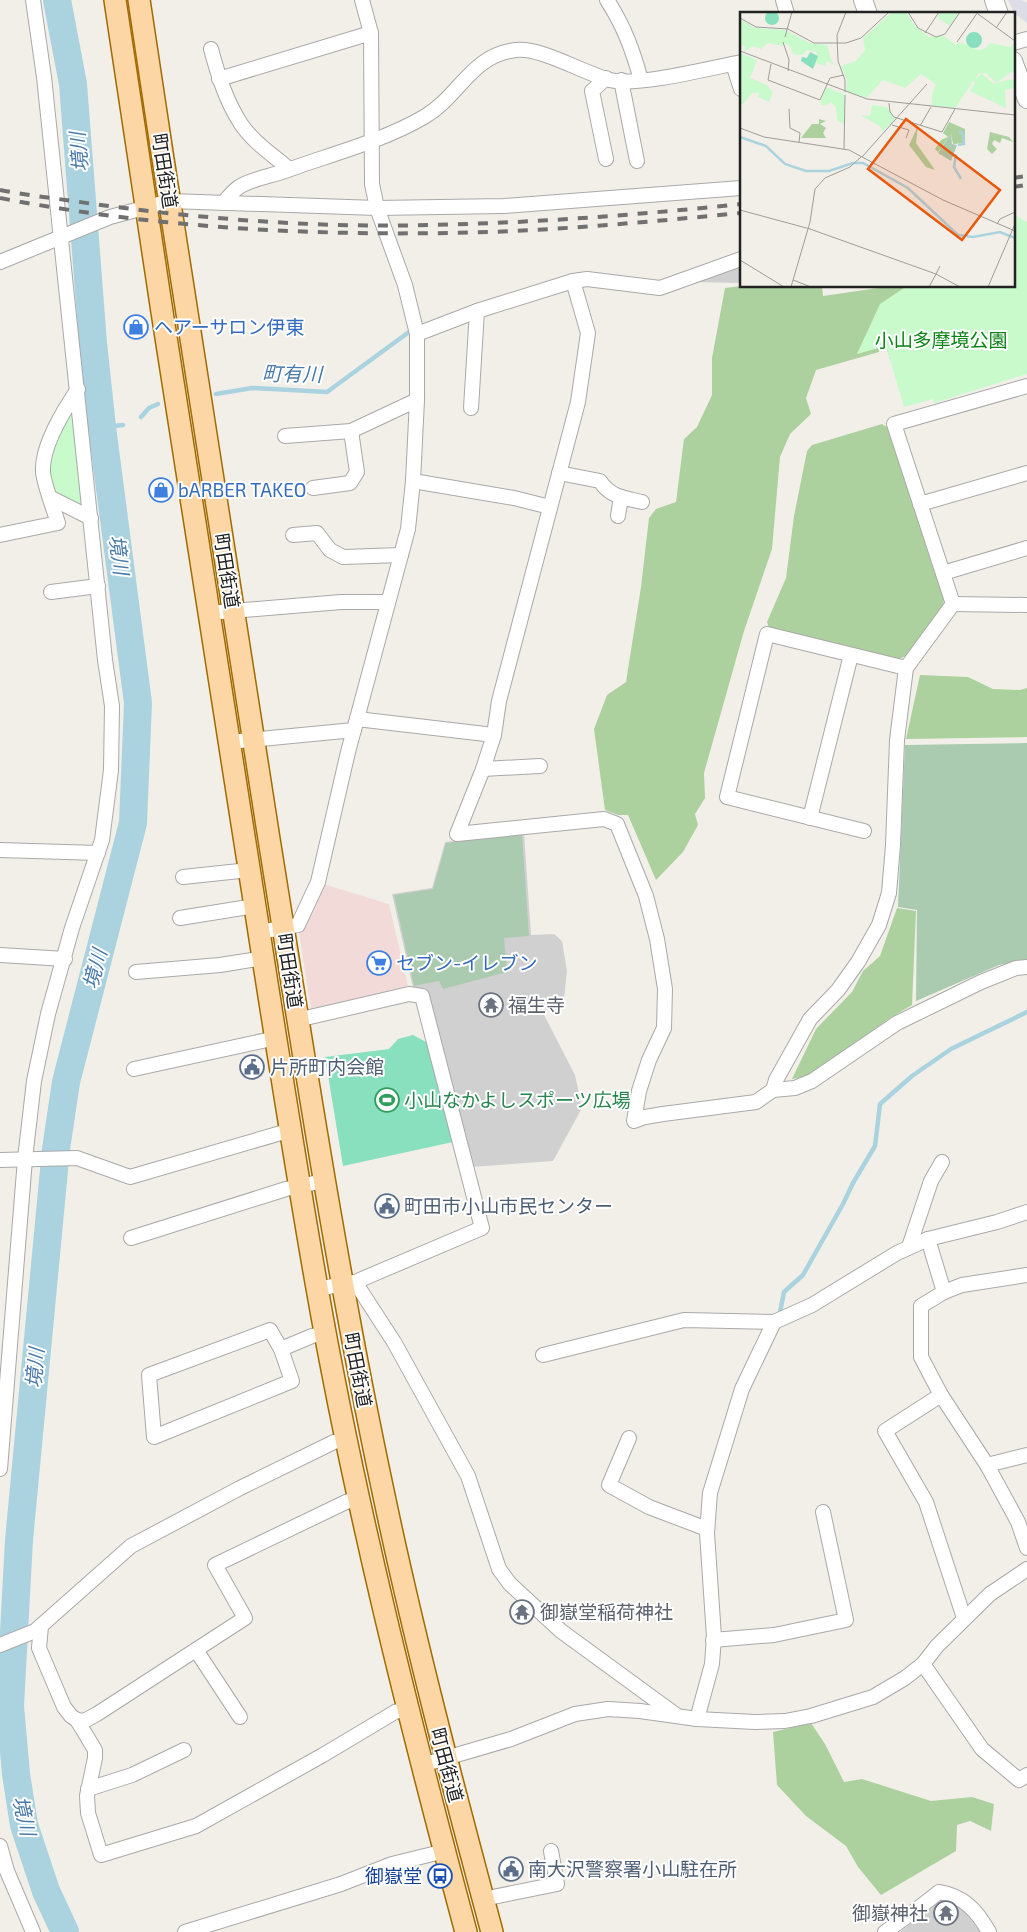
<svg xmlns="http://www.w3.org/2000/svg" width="1027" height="1932" viewBox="0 0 1027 1932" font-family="'Exo 2','Noto Sans JP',sans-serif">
<rect width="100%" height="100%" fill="#f2efe9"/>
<path fill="#f2dad9" d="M 323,884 L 389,904 L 408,986 L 311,1009 L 299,933 Z"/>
<g fill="#d0d0d0">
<path d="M 741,267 L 741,283 L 693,282 Z"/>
<path d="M 524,833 L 531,935 L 554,934 L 562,941 L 567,971 L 564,998 L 543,1013 L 575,1075 L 582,1108 L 553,1161 L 471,1167 L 425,988 L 413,988 L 392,894 L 432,888 L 445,842 Z"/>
<path d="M 943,1899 L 963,1909 L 980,1932 L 900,1932 Z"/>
</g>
<g fill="#add19e">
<path d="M 741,286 L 822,286 L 823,296 L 892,286 L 907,286 L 890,359 L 886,346 L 881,347 L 879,352 L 816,370 L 806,398 L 811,414 L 790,434 L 780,457 L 772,549 L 744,631 L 704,773 L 705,798 L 695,814 L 698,825 L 683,852 L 656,880 L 628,815 L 618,815 L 605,810 L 594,729 L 607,695 L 626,682 L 641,587 L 649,518 L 656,509 L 676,502 L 684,439 L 697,427 L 712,395 L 712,358 L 725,288 Z"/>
<path d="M 882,424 L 888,428 L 944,598 L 943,607 L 908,655 L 899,659 L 769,628 L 767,622 L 786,578 L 794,516 L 807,451 L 812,445 Z"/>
<path d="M 920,675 L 968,677 L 993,689 L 1020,690 L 1027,688 L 1027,737 L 906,739 Z"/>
<path d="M 897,908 L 916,911 L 912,1005 L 890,1018 L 810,1076 L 792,1079 L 816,1029 L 852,992 L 863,971 L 880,956 Z"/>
<path d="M 811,1723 L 825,1744 L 844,1782 L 862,1779 L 931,1801 L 972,1797 L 994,1804 L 991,1831 L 970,1821 L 957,1825 L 956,1851 L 881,1895 L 858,1867 L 846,1846 L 806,1816 L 777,1785 L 773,1732 Z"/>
</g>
<g fill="#aacbaf">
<path d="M 1027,743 L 1027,959 L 999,965 L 916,1001 L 917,910 L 898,907 L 905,745 Z"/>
<path d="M 522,835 L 529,936 L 504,938 L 507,972 L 443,989 L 439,981 L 414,986 L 394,895 L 433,889 L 446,843 Z"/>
</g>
<g fill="#c8facc">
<path d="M 1013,214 L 1027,222 L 1027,374 L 934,403 L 933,399 L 904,407 L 886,346 L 857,354 L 880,304 L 907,286 L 1013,286 Z"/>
<path d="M 70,413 L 75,415 L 83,509 L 55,495 L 47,470 L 51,449 Z"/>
</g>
<path fill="#88e0be" d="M 413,1035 L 426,1042 L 453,1142 L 343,1166 L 325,1057 L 389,1049 L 398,1039 Z"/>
<path fill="#dddde8" d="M 1008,0 L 1022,0 L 1027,3 L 1027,23 L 1015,14 Z"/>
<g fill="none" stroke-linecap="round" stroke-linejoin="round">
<g stroke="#aad3df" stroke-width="4.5">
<path d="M 216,394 L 252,388 L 327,392 L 409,332"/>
<path d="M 141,417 L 149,408 L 158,404"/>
<path d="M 102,427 L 123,425"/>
<path d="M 780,1312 L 784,1292 L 803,1275 L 843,1204 L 853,1183 L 875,1146 L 880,1104 L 912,1076 L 951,1049 L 1027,1012"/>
</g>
<path stroke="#aad3df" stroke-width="28" d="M 57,0 L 73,84 L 93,343 L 102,427 L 138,703 L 133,823 L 66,1082 L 56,1149 L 19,1540 L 10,1706 L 16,1774 L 24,1825 L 46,1891 L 65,1932"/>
<g stroke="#a9a9a9" stroke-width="16">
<g id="minor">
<path d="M 607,0 C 624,26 633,51 641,80"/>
<path d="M 783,0 L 787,14"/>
<path d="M 1013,43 L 1027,39"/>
<path d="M 211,49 C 218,75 226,101 241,124 C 253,142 273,155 289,169"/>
<path d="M 733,64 L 741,89"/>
<path d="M 219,79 L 371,33"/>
<path d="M 621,80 L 637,161"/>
<path d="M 606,159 L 592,91 L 606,78"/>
<path d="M 223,203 C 228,198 233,191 239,187 C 249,180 270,176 282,172 C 328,155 381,142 424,117 C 459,97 471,55 516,50 C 541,47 583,73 610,80 C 636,87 711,68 741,62"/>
<path d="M 0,262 L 110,217 L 170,201 L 377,208 L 504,206 L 741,188"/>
<path d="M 573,281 L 588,333 L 578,402 L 499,701 L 494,735 L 483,769 L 457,834 L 604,819 L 617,824 L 646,896 L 657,939 L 665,989 L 664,1028 L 649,1060 L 639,1091 L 634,1121 L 645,1117 L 663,1114 L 756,1102 L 773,1090 L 776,1080 L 810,1019 L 838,990 L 858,962 L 879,925 L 889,893 L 893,845 L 897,740 L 906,668 L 953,604"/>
<path d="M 417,334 L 477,311 L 573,281 L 587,279 L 660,288 L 741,259"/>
<path d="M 471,408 L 477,311"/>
<path d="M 285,436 L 351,431 L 417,400"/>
<path d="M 559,473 L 600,481 C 610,497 625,498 642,502"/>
<path d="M 413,481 L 514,498 L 550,507"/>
<path d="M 313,488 L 350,483 L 357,472 L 351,431"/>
<path d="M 51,498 L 91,518"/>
<path d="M 920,504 L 1027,473"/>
<path d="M 618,516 L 621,497"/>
<path d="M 0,535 L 58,523 C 54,510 43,482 43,471 C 42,445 64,410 78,389"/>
<path d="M 293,535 L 317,533 L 330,550 L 343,557 L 401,555"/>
<path d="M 943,573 L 1027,548"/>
<path d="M 51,592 L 98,586"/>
<path d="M 953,604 L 894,424 L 1027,386"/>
<path d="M 953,604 L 1027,605"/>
<path d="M 209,613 L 341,602 L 388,602"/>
<path d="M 357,719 L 494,735"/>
<path d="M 229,742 L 354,730"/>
<path d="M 483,769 L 540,766"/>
<path d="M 810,818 L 851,655"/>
<path d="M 864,831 L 727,797 L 767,634 L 906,668"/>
<path d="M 0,850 L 98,853"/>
<path d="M 183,877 L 249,870"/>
<path d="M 180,918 L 255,906"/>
<path d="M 260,932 L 298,925 L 318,882 L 348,752 L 408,529 L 413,481 L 417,400 L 417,334 L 405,285 L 377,208 L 372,184 L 371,33 L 362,0"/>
<path d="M 0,955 L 65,959"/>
<path d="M 136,972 L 220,965 L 264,958"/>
<path d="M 297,1020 L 409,994 L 422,996 L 482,1228 L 355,1282 L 317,1289"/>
<path d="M 134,1069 L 276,1038"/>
<path d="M 773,1090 L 795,1088 L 812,1081 L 897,1023 L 981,982 L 1016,968 L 1027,967"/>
<path d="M 0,1160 L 77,1158 L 130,1177 L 291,1130"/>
<path d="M 131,1238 L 286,1189 L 323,1181"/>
<path d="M 928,1239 L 944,1292 L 921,1306 L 921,1357 L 941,1395 L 987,1465 L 1018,1522 L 1027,1548"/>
<path d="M 909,1247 L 931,1181 L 942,1162"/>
<path d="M 355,1282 L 394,1342 L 468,1476 L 499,1569 L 510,1584 L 561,1631 L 676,1715"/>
<path d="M 944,1292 L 962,1285 L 1027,1275"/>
<path d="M 270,1330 L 281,1349 L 292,1381 L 154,1437 L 149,1375 Z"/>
<path d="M 281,1349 L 312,1336 L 326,1333"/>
<path d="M 543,1355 L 684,1320 L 774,1322 L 812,1305 L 897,1253 L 928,1239 L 997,1222 L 1027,1212"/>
<path d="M 941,1395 L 885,1431 L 926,1502 L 964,1618"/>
<path d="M 629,1438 L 609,1485 L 649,1507 L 707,1529"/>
<path d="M 987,1465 L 1027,1455"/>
<path d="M 0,1469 L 25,1159 L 34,1081 L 48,1014 L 72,928 L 102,840 L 111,770 L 112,706 L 105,660 L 44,77 L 33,0"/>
<path d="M 41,1626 L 39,1648 L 64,1707 L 71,1716 L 77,1720 L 84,1721 L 97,1714 L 245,1618 L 215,1565 L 346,1502 L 359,1498"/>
<path d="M 713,1640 L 774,1635 L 846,1620 L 823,1512"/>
<path d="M 0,1645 L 35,1631 L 131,1546 L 240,1488 L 334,1442 L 347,1439"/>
<path d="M 196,1650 L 240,1717"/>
<path d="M 923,1664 L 982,1749 L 1019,1780 L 1027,1775"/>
<path d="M 697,1719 L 712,1664 L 714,1637 L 707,1533 L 710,1493 L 742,1389 L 774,1322"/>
<path d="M 77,1720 L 95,1750 L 95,1758 L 87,1796 L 88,1813 L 101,1855 L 196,1826 L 323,1755 L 395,1712 L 408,1708"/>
<path d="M 422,1765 L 511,1739 L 575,1714 L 608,1709 L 640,1711 L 697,1719 L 755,1722 L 785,1721 L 811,1716 L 873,1697 L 905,1678 L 923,1664 L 937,1646 L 990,1594 L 1027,1569"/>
<path d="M 88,1789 L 132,1775 L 184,1750"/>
<path d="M 0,1846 L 7,1871 L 33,1932"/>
<path d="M 483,1899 L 557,1884 L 551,1851"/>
<path d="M 185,1932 L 341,1884 L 392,1864 L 445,1851"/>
<path d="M 885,1932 L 916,1910 L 939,1892 C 964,1896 977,1911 989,1932"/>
</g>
</g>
<g stroke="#a9a9a9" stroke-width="20">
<g id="tertiary">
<path d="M 863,0 L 868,14"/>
<path d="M 994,0 L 999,14"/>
<path d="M 1013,61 L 1027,99"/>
</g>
</g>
<g stroke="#a06b00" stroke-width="24">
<g id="primary">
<path d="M 115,0 C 156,277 199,553 243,830 C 267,982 290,1135 317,1288 C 355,1505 409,1719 466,1932"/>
<path d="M 139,0 C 181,280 224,560 269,839 C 304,1057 337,1275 383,1491 C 414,1639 453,1786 492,1932"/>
</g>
</g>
<use href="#minor" stroke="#fff" stroke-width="14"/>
<use href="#tertiary" stroke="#fff" stroke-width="18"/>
<use href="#primary" stroke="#fcd6a4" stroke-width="21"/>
<g stroke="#707070" stroke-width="4" stroke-dasharray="10 10" stroke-linecap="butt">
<path d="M 1013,178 L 1027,176"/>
<path d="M 1013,187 L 1027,185"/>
<path d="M 0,190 C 31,196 62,199 93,204 C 204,219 317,228 428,225 C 533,223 637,215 741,204"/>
<path d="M 0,198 C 161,229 325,237 489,232 C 573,229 657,221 741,213"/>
</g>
</g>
<defs>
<g id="shop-ring" transform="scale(1.25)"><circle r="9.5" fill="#fff" stroke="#3f7fe0" stroke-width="1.5"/><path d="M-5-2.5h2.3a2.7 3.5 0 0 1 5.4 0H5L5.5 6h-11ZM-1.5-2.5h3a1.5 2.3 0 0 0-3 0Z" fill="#3f7fe0"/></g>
<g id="supermarket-ring" transform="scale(1.25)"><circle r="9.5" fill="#fff" stroke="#3f7fe0" stroke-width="1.5"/><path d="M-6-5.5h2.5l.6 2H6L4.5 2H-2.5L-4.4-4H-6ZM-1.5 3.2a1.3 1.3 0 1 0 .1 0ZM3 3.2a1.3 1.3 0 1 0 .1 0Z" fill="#3f7fe0"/></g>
<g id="temple-ring" transform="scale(1.25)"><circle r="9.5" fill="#fff" stroke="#6b7280" stroke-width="1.5"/><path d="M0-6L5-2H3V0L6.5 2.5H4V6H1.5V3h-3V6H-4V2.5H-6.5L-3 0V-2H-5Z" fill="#6b7280"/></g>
<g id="civic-ring" transform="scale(1.25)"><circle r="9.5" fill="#fff" stroke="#5c6f8a" stroke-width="1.5"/><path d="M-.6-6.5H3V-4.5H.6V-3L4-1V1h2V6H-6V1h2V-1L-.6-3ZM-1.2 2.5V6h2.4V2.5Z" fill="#5c6f8a"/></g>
<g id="stadium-ring" transform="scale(1.25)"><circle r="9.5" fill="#fff" stroke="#2e9e5b" stroke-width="1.5"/><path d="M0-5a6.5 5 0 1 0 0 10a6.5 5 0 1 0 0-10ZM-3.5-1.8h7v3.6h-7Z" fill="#2e9e5b"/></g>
<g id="bus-ring" transform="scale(1.25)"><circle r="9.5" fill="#fff" stroke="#1a4fb4" stroke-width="1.5"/><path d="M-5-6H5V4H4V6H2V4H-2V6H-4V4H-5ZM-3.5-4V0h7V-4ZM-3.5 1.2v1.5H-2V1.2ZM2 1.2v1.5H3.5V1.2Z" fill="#1a4fb4"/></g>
</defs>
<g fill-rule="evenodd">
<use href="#shop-ring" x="136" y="327"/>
<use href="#shop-ring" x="161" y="490"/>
<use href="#supermarket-ring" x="379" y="963"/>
<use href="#temple-ring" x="491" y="1005"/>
<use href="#civic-ring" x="252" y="1067"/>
<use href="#stadium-ring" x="387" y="1100"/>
<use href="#civic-ring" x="387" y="1206"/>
<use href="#temple-ring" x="522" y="1612"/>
<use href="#civic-ring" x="511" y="1869"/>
<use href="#bus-ring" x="440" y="1876"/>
<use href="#temple-ring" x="946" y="1913"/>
</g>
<g text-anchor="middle" stroke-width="4" stroke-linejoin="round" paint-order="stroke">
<g font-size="19" fill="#222" stroke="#fff">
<text transform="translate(165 171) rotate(81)" y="7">町田街道</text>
<text transform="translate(227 571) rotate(81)" y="7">町田街道</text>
<text transform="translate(290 971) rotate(81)" y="7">町田街道</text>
<text transform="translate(358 1370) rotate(79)" y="7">町田街道</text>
<text transform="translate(447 1765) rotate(75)" y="7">町田街道</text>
</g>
<g font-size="19" fill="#366cbe" stroke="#fff" text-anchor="start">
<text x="154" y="334">ヘアーサロン伊東</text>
<text x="178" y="497">bARBER TAKEO</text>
<text x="396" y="970">セブン-イレブン</text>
</g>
<g font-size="19" fill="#0c8416" stroke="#fff">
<text x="941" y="347">小山多摩境公園</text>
</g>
<g font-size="19" fill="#5b616d" stroke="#fff" text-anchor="start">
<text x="508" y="1012">福生寺</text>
<text x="540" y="1619">御嶽堂稲荷神社</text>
<text x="928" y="1920" text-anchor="end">御嶽神社</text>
</g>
<g font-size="19" fill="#4e5e75" stroke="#fff" text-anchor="start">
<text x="270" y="1074">片所町内会館</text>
<text x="404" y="1213">町田市小山市民センター</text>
<text x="528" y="1876">南大沢警察署小山駐在所</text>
</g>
<g font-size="19" fill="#27864d" stroke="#fff" text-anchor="start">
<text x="404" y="1107">小山なかよしスポーツ広場</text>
</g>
<g font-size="19" fill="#164399" stroke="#fff" text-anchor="end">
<text x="422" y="1883">御嶽堂</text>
</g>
<g font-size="20" font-style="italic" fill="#4a7aab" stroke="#fff">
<text transform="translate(79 152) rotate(-95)" y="7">境川</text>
<text transform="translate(292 374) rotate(1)" y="7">町有川</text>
<text transform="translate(119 555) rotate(83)" y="7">境川</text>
<text transform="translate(95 969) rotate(-75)" y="7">境川</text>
<text transform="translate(35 1368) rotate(-85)" y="7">境川</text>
<text transform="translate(24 1816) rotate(77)" y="7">境川</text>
</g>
</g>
<g transform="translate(740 12)">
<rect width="275" height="275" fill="#f2efe9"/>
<path d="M 79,107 L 86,109 L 80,112 L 86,116 L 83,121 L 86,126 L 61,126 L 72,112 L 79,112 ZM 209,110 L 225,117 L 225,131 L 213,132 L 211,122 L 198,140 L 195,137 L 201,128 L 208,125 L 203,121 ZM 178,114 L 176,131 L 195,158 L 186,155 L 169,133 ZM 250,120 L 269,125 L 273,130 L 262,126 L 260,131 L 254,128 L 252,132 L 257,137 L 252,142 L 247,137 Z" fill="#add19e"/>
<path d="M 211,122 L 212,132 L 217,133 L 211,149 L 198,141 Z" fill="#aacbaf"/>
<path d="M 152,0 L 166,0 L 175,14 L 189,25 L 204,24 L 216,33 L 219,30 L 238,38 L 244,37 L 250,31 L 270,35 L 275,30 L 275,58 L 256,71 L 246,61 L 238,62 L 215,96 L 192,94 L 192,82 L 196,72 L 181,62 L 165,76 L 143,68 L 126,86 L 106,80 L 107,68 L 101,54 L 116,49 L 125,38 L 123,26 ZM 200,0 L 219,0 L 210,14 L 197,5 ZM 0,7 L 15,16 L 45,18 L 70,31 L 87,33 L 92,50 L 99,56 L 88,49 L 85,51 L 86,54 L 76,51 L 77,40 L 67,38 L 62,43 L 53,42 L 50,34 L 43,30 L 43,34 L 28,31 L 21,37 L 13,34 L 4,40 L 5,35 L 0,31 ZM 0,41 L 17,48 L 10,66 L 27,73 L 33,81 L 29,90 L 18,85 L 19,80 L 12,81 L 0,95 ZM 242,62 L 254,72 L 270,67 L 275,69 L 275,76 L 265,78 L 266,96 L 230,79 L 235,71 L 233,68 ZM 86,75 L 104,82 L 105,113 L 97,108 L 96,96 L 91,90 L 86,94 L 80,92 ZM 132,93 L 147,95 L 155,107 L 142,120 L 140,114 L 120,103 L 130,104 Z" fill="#c8facc"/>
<path d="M25 6a7 7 0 1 1 14 0a7 7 0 1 1-14 0ZM226 28a8 8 0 1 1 16 0a8 8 0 1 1-16 0ZM 70,40 L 78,44 L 73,57 L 61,49 L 62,45 L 67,46 Z" fill="#88e0be"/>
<path fill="none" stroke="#aad3df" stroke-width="2.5" d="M 0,125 L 26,134 L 45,152 L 66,159 L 89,159 L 113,151 L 123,151 L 168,176 L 218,223 L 233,225 L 260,220 L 275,226M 218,133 L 224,132 L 223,122 L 219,119M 216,142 L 214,155 L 221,167"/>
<path fill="none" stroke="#9f9d99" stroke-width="1" d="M 168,0 L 178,16 L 196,25 L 205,22 L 220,0M 238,2 L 275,29M 0,6 L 16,15 L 48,17 L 74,31 L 106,31 L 121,26 L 149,0M 256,16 L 267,0M 185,21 L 199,0M 45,25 L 52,0M 43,30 L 49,48 L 48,59M 217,30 L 238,0M 0,39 L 127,87 L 275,103M 31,52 L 28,68 L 80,88 L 90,66 L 104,63M 105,80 L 105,68 L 98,49 L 97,23 L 106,0M 149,91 L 150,100 L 154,105 L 202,120 L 215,97M 49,97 L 50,116 L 60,121 L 59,130M 152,113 L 169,118 L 166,126M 180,114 L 191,95M 0,116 L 24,125 L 109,138 L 203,188 L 275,219M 104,137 L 105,83M 122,145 L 187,72M 0,198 L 70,217 L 196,262 L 200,254M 257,212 L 260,207 L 275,200M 0,248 L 44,275M 53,268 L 71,275M 51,275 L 70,210 L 75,177 L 85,166 L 110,155 L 121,145M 189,275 L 196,262 L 220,275M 248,275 L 275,212"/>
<path fill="#e8590c" fill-opacity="0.15" stroke="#e8590c" stroke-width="2.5" d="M 166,107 L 260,178 L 222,228 L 128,157 Z"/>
<rect width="275" height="275" fill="none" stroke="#222" stroke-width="2.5"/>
</g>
</svg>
